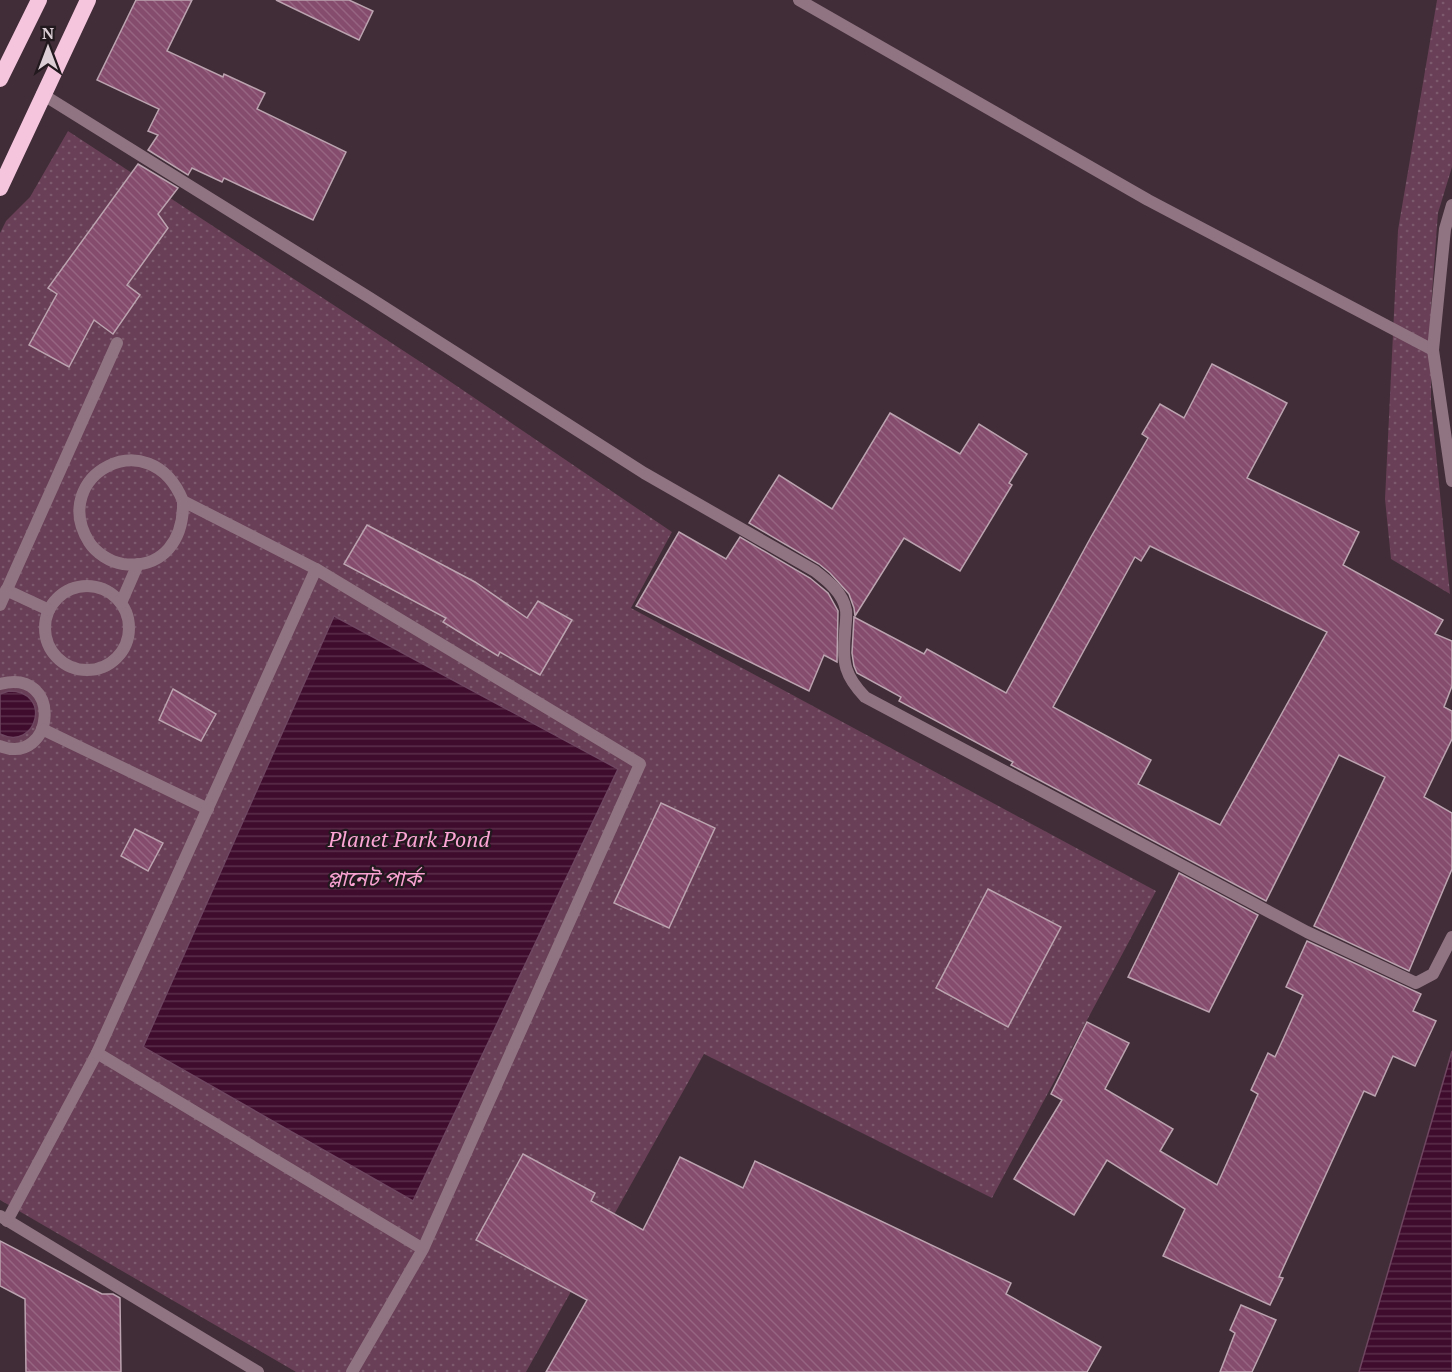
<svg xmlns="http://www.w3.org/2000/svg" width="1452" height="1372" viewBox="0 0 1452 1372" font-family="'PT Serif','Noto Sans Bengali',serif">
<defs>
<pattern id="park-dots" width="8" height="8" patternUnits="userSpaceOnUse" patternTransform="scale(1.5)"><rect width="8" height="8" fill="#683f56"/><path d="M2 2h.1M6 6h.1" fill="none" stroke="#7d5a6e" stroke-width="1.8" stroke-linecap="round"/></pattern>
<pattern id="water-rules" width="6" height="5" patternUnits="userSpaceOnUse" patternTransform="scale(1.5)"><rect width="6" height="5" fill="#3f0c2d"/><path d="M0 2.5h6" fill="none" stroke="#5a2e4b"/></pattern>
<pattern id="building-back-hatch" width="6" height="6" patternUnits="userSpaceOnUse" patternTransform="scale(1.5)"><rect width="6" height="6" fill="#864c6d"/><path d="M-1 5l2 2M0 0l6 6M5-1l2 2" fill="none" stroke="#966581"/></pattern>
</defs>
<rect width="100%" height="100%" fill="#402d37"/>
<g fill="url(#park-dots)">
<path d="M 1437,0 L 1452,0 L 1452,167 L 1438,213 L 1431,308 L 1431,403 L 1450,594 L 1391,559 L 1385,499 L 1398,230 Z"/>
<path d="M 68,131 L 442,376 L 672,532 L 631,608 L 1156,891 L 992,1198 L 704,1054 L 526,1372 L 296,1372 L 0,1200 L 0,233 L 6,221 L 30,197 Z"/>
</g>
<g fill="url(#water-rules)" stroke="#6e4660" stroke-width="1.5">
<path d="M 334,616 L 618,769 L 413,1201 L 143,1047 Z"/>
<path d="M 9,691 C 53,691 37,752 0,734 L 0,694 Z"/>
<path d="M 1452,1051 L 1452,1372 L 1359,1372 Z"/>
</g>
<g fill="url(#building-back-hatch)" stroke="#bba3af" stroke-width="1.5" fill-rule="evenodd">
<path d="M 136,0 L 192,0 L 167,51 L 223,77 L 224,74 L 265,93 L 257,109 L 346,152 L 313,220 L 224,178 L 222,182 L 192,168 L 188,175 L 148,150 L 158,135 L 148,131 L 159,109 L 97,80 Z"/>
<path d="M 276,0 L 349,0 L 373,11 L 359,40 Z"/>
<path d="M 138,164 L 178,188 L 158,214 L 168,228 L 127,285 L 140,295 L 113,334 L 94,320 L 69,367 L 29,345 L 57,294 L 48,288 Z"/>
<path d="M 1212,364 L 1287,403 L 1247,478 L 1359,532 L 1343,565 L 1443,620 L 1435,634 L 1452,641 L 1452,686 L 1444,707 L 1452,711 L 1452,739 L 1424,797 L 1452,813 L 1452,869 L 1409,971 L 1314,926 L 1385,777 L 1339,755 L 1266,901 L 1011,765 L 1013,762 L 899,701 L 901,697 L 857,673 L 854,666 L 852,653 L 854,617 L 924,654 L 927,649 L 1006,693 L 1091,537 L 1148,438 L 1142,434 L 1160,404 L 1184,418 ZM 1150,546 L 1327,632 L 1220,825 L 1138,784 L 1151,760 L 1053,707 L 1135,557 L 1141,561 Z"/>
<path d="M 890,413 L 960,454 L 979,424 L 1027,454 L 1009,483 L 1012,485 L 960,571 L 904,538 L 855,616 L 854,608 L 849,594 L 830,573 L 819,564 L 749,523 L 779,475 L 832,509 Z"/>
<path d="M 367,525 L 475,582 L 527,618 L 538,601 L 572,620 L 540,675 L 500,652 L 498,656 L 443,622 L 446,618 L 344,564 Z"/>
<path d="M 679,532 L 726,559 L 740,537 L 810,578 L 828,593 L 838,611 L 837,662 L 824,655 L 809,691 L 636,606 Z"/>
<path d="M 173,689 L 216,714 L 201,741 L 159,720 Z"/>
<path d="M 661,803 L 715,828 L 669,928 L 614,903 Z"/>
<path d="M 135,829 L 163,843 L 148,871 L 121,856 Z"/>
<path d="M 1179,873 L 1258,915 L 1209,1012 L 1128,977 Z"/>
<path d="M 988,889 L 1061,927 L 1008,1027 L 936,988 Z"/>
<path d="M 1307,941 L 1421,994 L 1413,1011 L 1436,1021 L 1415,1066 L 1393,1056 L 1375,1096 L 1364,1091 L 1279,1277 L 1283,1278 L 1270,1305 L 1163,1256 L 1185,1209 L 1107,1160 L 1074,1215 L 1014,1179 L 1062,1100 L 1051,1094 L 1087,1022 L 1129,1043 L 1105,1089 L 1173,1129 L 1160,1151 L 1217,1185 L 1258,1094 L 1251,1090 L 1268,1053 L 1275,1057 L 1303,995 L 1286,987 Z"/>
<path d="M 523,1154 L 595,1193 L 591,1201 L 643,1230 L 680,1157 L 743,1188 L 755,1161 L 1011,1283 L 1006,1294 L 1101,1347 L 1087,1372 L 546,1372 L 587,1300 L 476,1240 Z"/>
<path d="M 0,1241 L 102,1294 L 113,1294 L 120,1298 L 121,1372 L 26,1372 L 25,1299 L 0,1286 Z"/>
<path d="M 1241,1305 L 1276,1320 L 1252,1372 L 1220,1372 L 1235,1333 L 1230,1330 Z"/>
</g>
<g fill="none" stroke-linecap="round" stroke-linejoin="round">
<path stroke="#907482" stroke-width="12" d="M 0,1216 L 258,1372"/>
<g stroke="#907482" stroke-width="12">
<path d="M 183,501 C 184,539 164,569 123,564 C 110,562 96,553 89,542 C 48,476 150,419 183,501 L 316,569"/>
<circle cx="87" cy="628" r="42"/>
<path d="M 6,590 L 49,610"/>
<path d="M 121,603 L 138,564"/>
<path d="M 0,605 L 117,343"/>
<path d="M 0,684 C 64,667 55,767 0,746"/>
<path d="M 42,729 L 208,809"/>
<path d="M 7,1221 L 97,1053"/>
<path d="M 352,1372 L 423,1249 L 640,764 L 316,569 L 97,1053 L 423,1249"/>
</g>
<g stroke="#907482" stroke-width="12">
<path d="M 799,0 L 1148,200 L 1433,350"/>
<path d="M 42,94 L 370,298 L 644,473 L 815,571 C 828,581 843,593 846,610 C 847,618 845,626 845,634 C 842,663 845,676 865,697 L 1307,932 L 1416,983 L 1433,974 L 1452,937"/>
<path d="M 1452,205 L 1445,229 L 1433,350 L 1452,481"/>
</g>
<g stroke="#f5c5de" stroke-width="16">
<path d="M 0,79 L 39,0"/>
<path d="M 0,188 L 88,0"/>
</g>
</g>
<g text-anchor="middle" stroke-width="4.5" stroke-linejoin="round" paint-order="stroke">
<g font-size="21" font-style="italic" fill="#f7a1d0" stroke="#21191d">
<text x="374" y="886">প্লানেট পার্ক</text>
</g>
<g font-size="22" font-style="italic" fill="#fca5d5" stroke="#21191d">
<text x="409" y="847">Planet Park Pond</text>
</g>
</g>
<g transform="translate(48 48)" stroke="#21191d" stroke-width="4.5" paint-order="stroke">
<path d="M0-4.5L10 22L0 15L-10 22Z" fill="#dccfd6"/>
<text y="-9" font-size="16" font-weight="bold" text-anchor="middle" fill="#dccfd6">N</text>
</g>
</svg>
